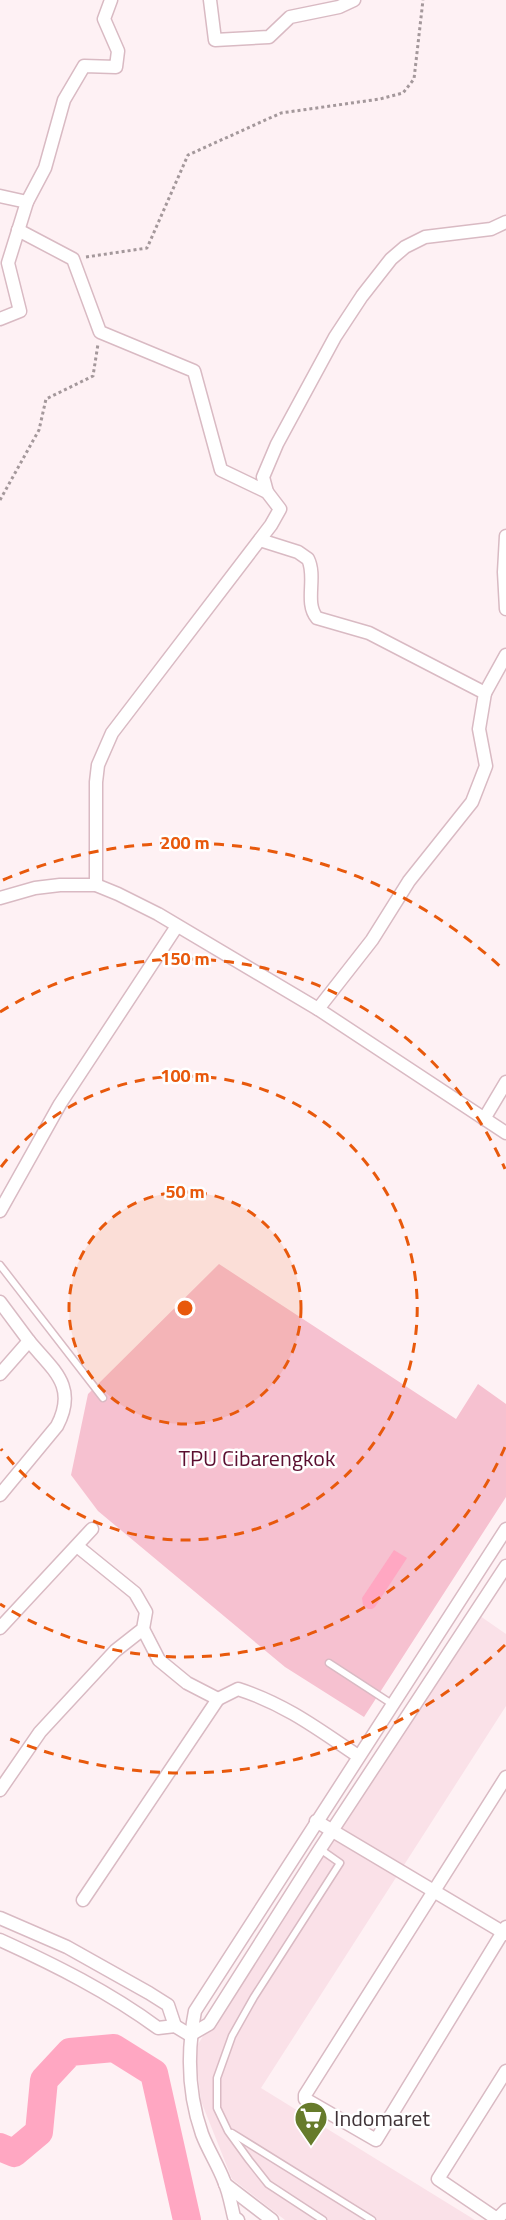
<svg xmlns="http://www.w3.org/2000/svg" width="506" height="2220" viewBox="0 0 506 2220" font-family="'Titillium Web',sans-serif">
<rect width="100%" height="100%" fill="#fef1f4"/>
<path fill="#fae1e8" d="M 470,1609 L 506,1634 L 506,1706 L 261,2088 L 475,2220 L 285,2220 L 232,2179 L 201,2101 L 195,2049 Z"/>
<path fill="#f6c1d0" d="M 219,1264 L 456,1419 L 478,1384 L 506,1404 L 506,1497 L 364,1717 L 285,1667 L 98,1511 L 71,1475 L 88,1394 Z"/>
<path fill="#ffa7c2" d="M 394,1550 L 407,1558 L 375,1607 L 372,1609 L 368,1609 L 363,1605 L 362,1598 Z"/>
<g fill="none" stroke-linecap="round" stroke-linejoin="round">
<path stroke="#ffa7c2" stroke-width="28" d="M 0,2147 L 14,2153 L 39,2132 L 44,2080 L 70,2052 L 114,2048 L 154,2073 L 187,2220"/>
<g stroke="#d9bac3" stroke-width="9">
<g id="lane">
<path d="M 0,1265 L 103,1398"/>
<path d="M 329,1663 L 392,1704"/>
<path d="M 320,1849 L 340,1863 L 254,1997 L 232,2036 L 217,2078 L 217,2108 L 228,2131 L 249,2160 L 268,2184 L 323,2220"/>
<path d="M 232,2133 L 372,2220"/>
</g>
</g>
<g stroke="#d9bac3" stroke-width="15">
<g id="street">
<path d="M 210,0 L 215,40 L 269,37 L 290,17 L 339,7 L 354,0"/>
<path d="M 0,196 L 27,202"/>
<path d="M 18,230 L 73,259 L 100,332 L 194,371 L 221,470 L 267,492 L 280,509 L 271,525 L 112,733 L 98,765 L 96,782 L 96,885"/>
<path d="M 0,319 L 20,311 L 8,263 L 27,202 L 45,168 L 64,100 L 84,66 L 116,67 L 118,51 L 104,19 L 111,0"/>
<path d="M 267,492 L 263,477 L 277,444 L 335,337 L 362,296 L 391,259 L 405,247 L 425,237 L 491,229 L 506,222"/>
<path d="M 506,536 L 504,572 L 506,609"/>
<path d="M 260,540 L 298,552 L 308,559 C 317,577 304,603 317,618 L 369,633 L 485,693 L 479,729 L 486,766 L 472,802 L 409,881 L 372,940 L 318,1009"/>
<path d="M 485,693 L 506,655"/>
<path d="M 0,898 L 35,888 L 60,885 L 96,885 L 118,894 L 158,914 L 318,1009 L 506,1133"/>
<path d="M 484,1119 L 506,1082"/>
<path d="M 0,1211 L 60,1104 L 177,926"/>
<path d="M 0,1302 L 29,1341"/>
<path d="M 0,1374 L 29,1341 C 53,1370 78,1386 57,1426 L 0,1495"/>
<path d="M 0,1628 L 92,1529"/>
<path d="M 218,1699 L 238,1689 C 285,1704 318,1729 358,1756"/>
<path d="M 506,1777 L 305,2095 L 305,2099 L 376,2140 L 506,1927"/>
<path d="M 0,1790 L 40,1732 L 115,1651 L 143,1629 L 146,1612 L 135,1593 L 77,1546"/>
<path d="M 316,1821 L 506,1934"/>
<path d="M 83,1900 L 218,1699 L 187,1683 L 159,1660 L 143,1629"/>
<path d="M 0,1918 L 67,1947 L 149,1993 L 168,2005 L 175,2026"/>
<path d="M 0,1940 C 55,1965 109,1992 158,2028 L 175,2026 L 190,2035"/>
<path d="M 190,2035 L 209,2024 L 320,1849 L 506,1566"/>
<path d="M 506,2071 L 438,2179 L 494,2217 L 499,2217 L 506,2210"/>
<path d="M 225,2184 L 272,2220"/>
<path d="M 238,2220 L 234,2217 C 231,2205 229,2192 224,2181 C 218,2165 208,2150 202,2134 C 188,2094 187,2052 195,2011 L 506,1529"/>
</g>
</g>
<g stroke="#a4989b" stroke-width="3" stroke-dasharray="3 3" stroke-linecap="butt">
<path d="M 86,257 L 147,248 L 188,155 L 281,113 L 380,99 L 403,93 L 414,79 L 423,0"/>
<path d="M 0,500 L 39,430 L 46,399 L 93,376 L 98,344"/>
</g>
<use href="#lane" stroke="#fff" stroke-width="6"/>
<use href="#street" stroke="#fff" stroke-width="12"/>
</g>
<circle cx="185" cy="1308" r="116" fill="#e8590c" fill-opacity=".12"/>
<g fill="none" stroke="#e8590c" stroke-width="3" stroke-dasharray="10 8">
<circle cx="185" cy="1308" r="116"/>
<path d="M1 1167A232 232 0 1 1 1 1449"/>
<path d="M505 1447A349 349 0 0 1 0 1604M0 1012A349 349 0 0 1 505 1169"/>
<path d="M505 1645A465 465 0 0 1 3 1736M3 880A465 465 0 0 1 505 971"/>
</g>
<defs>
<g id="supermarket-pin" transform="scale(1.725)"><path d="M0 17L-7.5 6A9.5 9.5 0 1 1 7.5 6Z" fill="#667b2b" stroke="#fff"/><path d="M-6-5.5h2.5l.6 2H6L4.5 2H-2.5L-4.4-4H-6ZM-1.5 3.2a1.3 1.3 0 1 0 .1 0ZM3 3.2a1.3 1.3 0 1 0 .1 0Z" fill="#fff"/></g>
</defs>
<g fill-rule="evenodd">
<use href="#supermarket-pin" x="311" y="2118"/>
</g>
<g text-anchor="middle" stroke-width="5" stroke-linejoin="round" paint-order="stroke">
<g font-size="22" fill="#5b0f30" stroke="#fff">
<text x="257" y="1466">TPU Cibarengkok</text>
</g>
<g font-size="22" fill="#3f3337" stroke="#fff" text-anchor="start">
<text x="334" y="2126">Indomaret</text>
</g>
</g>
<circle cx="185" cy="1308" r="9" fill="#e8590c" stroke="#fff" stroke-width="3"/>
<g font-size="18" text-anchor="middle" font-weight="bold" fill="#e8590c" stroke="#fff" stroke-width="5" stroke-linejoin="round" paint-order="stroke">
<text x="185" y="849">200 m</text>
<text x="185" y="965">150 m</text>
<text x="185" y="1082">100 m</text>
<text x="185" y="1198">50 m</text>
</g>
</svg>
